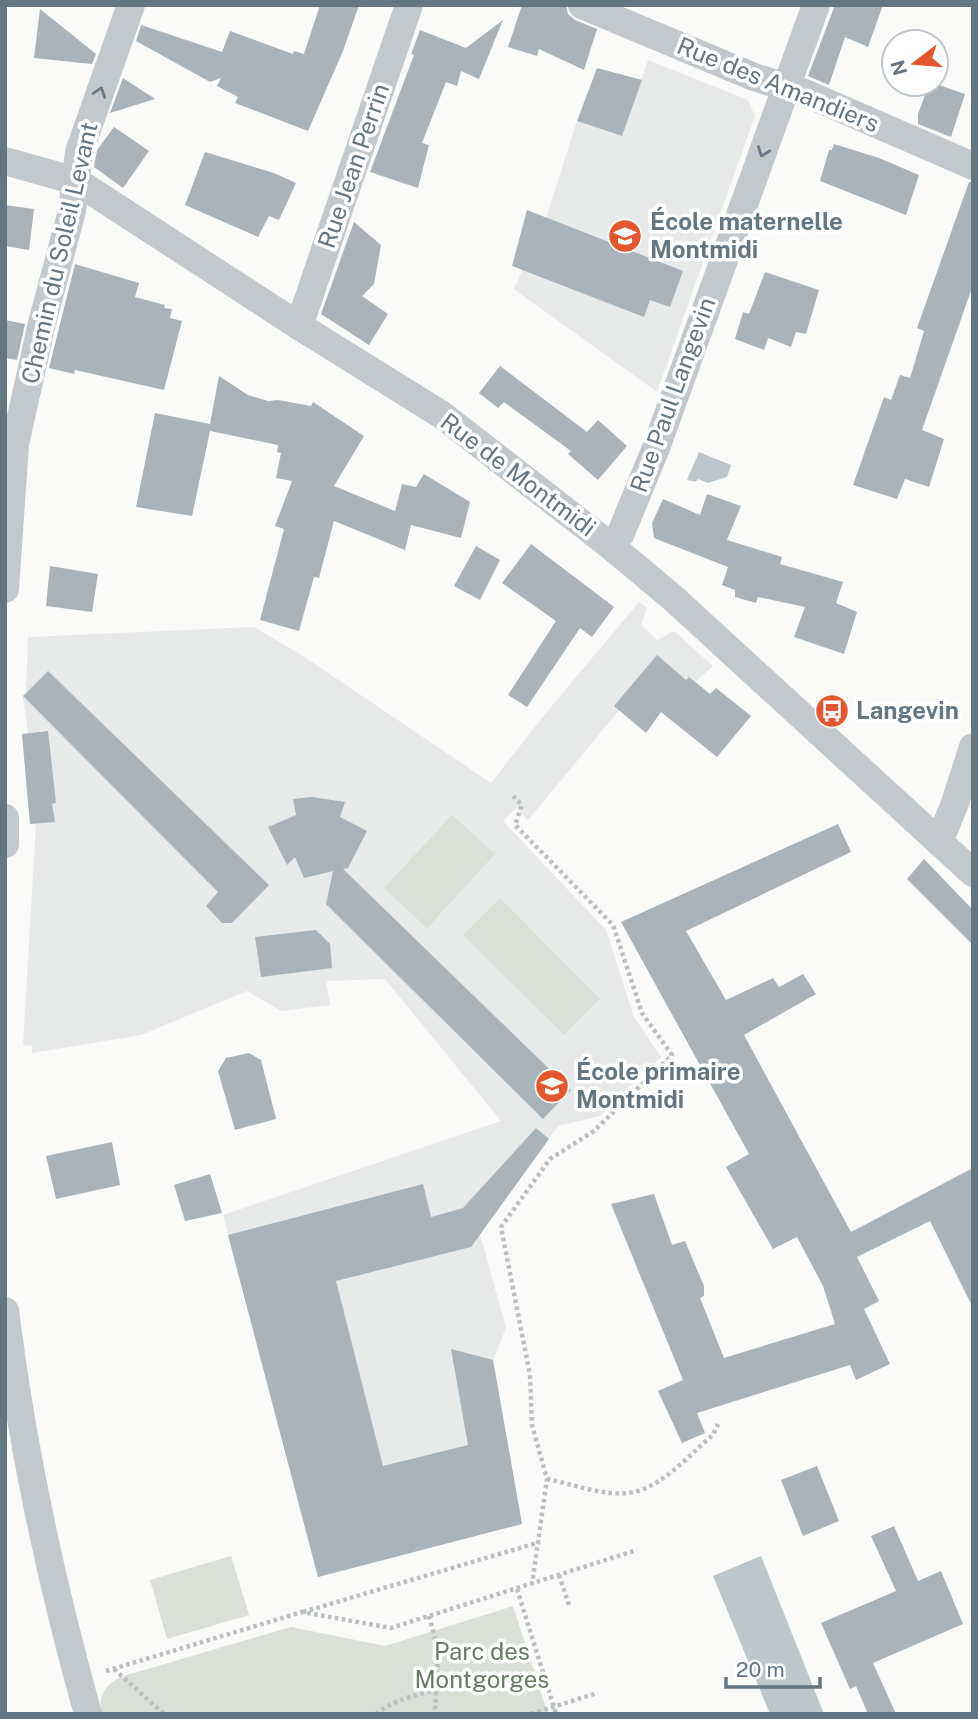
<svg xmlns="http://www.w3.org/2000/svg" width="978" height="1719" viewBox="0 0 978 1719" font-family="'Public Sans',sans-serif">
<rect width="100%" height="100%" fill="#fafaf8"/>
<g fill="#e8e9e9">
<path d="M 648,60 L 748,100 L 755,116 L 657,392 L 514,289 L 546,218 L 578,118 L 590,121 L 589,125 L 622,136 Z"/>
<path d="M 639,602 L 647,608 L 641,625 L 657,640 L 674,631 L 713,666 L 695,682 L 703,689 L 620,709 L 528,820 L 516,808 L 503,821 L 606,930 L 634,1017 L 661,1057 L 600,1116 L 558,1126 L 480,1234 L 506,1328 L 493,1360 L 522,1524 L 318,1577 L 223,1215 L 501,1121 L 385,979 L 326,981 L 330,1005 L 281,1011 L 247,991 L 141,1035 L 32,1053 L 32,1046 L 23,1045 L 36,824 L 30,824 L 22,734 L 28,733 L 23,696 L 26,693 L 28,637 L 254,627 L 303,656 L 491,783 L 545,714 Z"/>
</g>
<g fill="#dadfd7">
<path d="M 452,815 L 495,854 L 427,928 L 384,888 Z"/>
<path d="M 500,898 L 600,999 L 564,1035 L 463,935 Z"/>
<path d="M 231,1556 L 249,1615 L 167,1639 L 150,1580 Z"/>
<path d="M 513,1606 L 548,1714 L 102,1714 C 97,1696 105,1686 120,1677 L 291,1627 L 385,1646 Z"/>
</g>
<g fill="#bbc7cb">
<path d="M 699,452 L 731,465 L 727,477 L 708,483 L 698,479 L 696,482 L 687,480 Z"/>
<path d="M 761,1556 L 824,1714 L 770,1714 L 713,1576 Z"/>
</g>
<g fill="#aab3b9">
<path d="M 320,5 L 359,5 L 343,51 L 308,131 L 235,103 L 238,97 L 217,86 L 221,78 L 210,82 L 136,41 L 141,25 L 222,52 L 230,31 L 293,54 L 294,51 L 304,54 Z"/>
<path d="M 522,5 L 566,5 L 568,14 L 575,20 L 597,29 L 584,70 L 539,49 L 537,56 L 508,47 Z"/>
<path d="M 835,5 L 883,5 L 868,47 L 845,37 L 829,85 L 808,76 Z"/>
<path d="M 40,9 L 96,54 L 92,64 L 34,58 Z"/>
<path d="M 503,20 L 479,79 L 461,71 L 457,86 L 446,82 L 422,143 L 429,145 L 418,188 L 370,172 L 414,55 L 411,54 L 420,30 L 466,48 Z"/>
<path d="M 597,68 L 642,80 L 622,136 L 577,121 Z"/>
<path d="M 123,78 L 155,99 L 110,113 Z"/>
<path d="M 929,84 L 936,84 L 965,94 L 951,137 L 918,124 L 918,114 Z"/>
<path d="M 114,127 L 149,151 L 123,188 L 94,167 L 97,150 Z"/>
<path d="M 834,144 L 879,158 L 919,175 L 906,215 L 820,181 L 829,150 L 832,150 Z"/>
<path d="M 205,152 L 274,173 L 296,183 L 279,220 L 269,216 L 258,237 L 185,205 Z"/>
<path d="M 969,182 L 973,182 L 973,285 L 922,430 L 944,439 L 929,487 L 905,479 L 897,499 L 853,485 L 884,397 L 891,400 L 900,375 L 910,378 L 924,331 L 917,328 Z"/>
<path d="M 5,205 L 34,209 L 29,250 L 5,246 Z"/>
<path d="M 527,210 L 683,271 L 670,307 L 650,300 L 644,317 L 512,266 Z"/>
<path d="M 354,222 L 381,245 L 374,284 L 362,296 L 388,314 L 369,345 L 321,314 Z"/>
<path d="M 75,264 L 139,283 L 135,297 L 165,305 L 164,308 L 172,309 L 170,318 L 182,321 L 164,390 L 75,370 L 74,374 L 49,368 Z"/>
<path d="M 765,272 L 819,290 L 806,334 L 796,332 L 791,347 L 768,338 L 764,350 L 735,339 L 743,312 L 749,314 Z"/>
<path d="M 5,320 L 25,324 L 17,360 L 5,358 Z"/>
<path d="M 500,366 L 587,432 L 598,420 L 627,446 L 598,480 L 568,454 L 571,451 L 504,402 L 498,408 L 479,393 Z"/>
<path d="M 219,376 L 248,395 L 268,401 L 278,400 L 311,406 L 313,402 L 364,436 L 334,486 L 395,511 L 402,484 L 416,487 L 424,474 L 470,502 L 461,538 L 411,525 L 405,550 L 334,521 L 319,578 L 314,577 L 299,631 L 260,620 L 284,529 L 275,526 L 292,481 L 276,478 L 281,453 L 277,452 L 278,445 L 210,431 L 192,516 L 136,507 L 155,413 L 210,424 Z"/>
<path d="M 707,494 L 741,506 L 727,540 L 782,557 L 780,564 L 843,582 L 836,603 L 857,612 L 844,654 L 794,637 L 805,607 L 758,597 L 756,603 L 735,597 L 735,590 L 722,585 L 728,567 L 654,538 L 652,523 L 663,499 L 700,515 Z"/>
<path d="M 531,544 L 614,607 L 592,637 L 580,628 L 527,707 L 508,695 L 556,621 L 502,583 Z"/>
<path d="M 476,546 L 500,560 L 480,600 L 454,586 Z"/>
<path d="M 50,566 L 98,574 L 92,612 L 46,606 Z"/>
<path d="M 657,655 L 686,680 L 689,677 L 710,694 L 716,688 L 751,716 L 717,757 L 661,712 L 646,733 L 614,706 Z"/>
<path d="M 48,671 L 269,885 L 232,923 L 222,923 L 206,906 L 218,892 L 23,696 Z"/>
<path d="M 48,731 L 56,803 L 52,804 L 55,822 L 30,824 L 22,734 Z"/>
<path d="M 312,797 L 345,802 L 340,817 L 367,831 L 348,868 L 343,869 L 571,1090 L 543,1119 L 326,904 L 333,871 L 304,878 L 295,857 L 287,865 L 268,827 L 296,815 L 293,799 Z"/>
<path d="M 838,824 L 851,852 L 686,931 L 726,1000 L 773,978 L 779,987 L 803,974 L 816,994 L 744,1035 L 851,1232 L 973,1168 L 973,1308 L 930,1221 L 857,1257 L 879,1301 L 864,1309 L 890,1364 L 856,1380 L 850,1365 L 697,1413 L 705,1433 L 682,1443 L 658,1391 L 683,1380 L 611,1204 L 654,1194 L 672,1245 L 685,1241 L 704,1286 L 704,1296 L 700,1298 L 724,1358 L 835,1324 L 823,1286 L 797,1237 L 773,1249 L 726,1167 L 749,1154 L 621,922 Z"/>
<path d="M 924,859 L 973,910 L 973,945 L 907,879 Z"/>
<path d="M 316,930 L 330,944 L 332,968 L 261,977 L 255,937 Z"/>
<path d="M 249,1053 L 261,1060 L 276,1119 L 235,1130 L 218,1071 L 226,1058 Z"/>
<path d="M 536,1128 L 549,1139 L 471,1247 L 336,1281 L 383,1466 L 468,1445 L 451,1349 L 493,1360 L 522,1524 L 318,1577 L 228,1235 L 423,1184 L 431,1217 L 463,1208 Z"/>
<path d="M 112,1142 L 120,1185 L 56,1199 L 46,1156 Z"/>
<path d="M 210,1174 L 222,1213 L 185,1221 L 174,1185 Z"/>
<path d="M 817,1466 L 839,1521 L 803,1536 L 781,1480 Z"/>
<path d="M 894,1526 L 918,1581 L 941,1571 L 963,1624 L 873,1663 L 896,1714 L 868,1714 L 856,1686 L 850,1689 L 821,1623 L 896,1591 L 871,1536 Z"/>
</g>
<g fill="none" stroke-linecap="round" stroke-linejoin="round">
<g stroke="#bbbfc2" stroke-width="4.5" stroke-dasharray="3.5 3.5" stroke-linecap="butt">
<path d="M 513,796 L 522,805 L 515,825 L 613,925 L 642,1013 L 672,1055 L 594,1131 L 550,1159 L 501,1227 L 530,1375 L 532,1425 L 547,1479 L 532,1584"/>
<path d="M 547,1479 C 572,1484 603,1496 628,1493 C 661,1489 689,1455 713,1435 L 718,1424"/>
<path d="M 559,1575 L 570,1608"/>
<path d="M 517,1589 L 556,1714"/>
<path d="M 303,1612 L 540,1542"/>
<path d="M 429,1616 L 438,1650 L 435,1714"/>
<path d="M 114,1669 L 164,1714"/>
<path d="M 106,1671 L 302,1612 L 391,1628 L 637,1550"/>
<path d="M 376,1714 C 394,1700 415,1695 436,1690"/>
<path d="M 531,1714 L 597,1693"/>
</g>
<g stroke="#c3c8cc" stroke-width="28">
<path d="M 582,5 L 754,77 L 805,93 L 973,166"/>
<path d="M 5,161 L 76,181 L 299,326 L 442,415 L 612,547 L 673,598 L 973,873"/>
<path d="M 299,326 L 409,5"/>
<path d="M 612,547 L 621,533 L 656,448 L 816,5"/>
<path d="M 5,589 L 15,444 L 42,323 L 72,211 L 79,152 L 131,5"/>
<path d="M 5,818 L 5,844"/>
<path d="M 939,842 L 955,803 L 973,747"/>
<path d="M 5,1311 C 22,1447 51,1582 88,1714"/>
</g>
</g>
<defs><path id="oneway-chevron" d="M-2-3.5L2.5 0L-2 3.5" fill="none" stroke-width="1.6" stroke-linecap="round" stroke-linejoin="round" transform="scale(1.75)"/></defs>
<g stroke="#6a7a87">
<use href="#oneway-chevron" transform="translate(100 92) rotate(-71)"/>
<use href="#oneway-chevron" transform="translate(763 152) rotate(110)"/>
</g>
<defs>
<g id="school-disc" transform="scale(1.75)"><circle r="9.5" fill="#e4572e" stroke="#fff"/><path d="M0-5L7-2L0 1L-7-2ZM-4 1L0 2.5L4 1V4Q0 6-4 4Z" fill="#fff"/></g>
<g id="bus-disc" transform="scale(1.75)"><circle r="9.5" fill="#e4572e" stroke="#fff"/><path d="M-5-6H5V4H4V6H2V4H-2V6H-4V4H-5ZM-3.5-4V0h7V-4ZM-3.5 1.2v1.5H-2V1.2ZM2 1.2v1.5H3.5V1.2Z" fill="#fff"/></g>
</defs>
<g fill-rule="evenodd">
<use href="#school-disc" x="625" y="236"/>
<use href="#bus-disc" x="832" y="711"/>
<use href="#school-disc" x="552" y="1086"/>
</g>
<g text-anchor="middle" stroke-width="7" stroke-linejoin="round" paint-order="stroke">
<g font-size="24" fill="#657683" stroke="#fff">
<text transform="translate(778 85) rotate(22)" y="8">Rue des Amandiers</text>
<text transform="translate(354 166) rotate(-71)" y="8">Rue Jean Perrin</text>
<text transform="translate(60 253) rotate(-77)" y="8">Chemin du Soleil Levant</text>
<text transform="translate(673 395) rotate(-70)" y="8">Rue Paul Langevin</text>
<text transform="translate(518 475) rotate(37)" y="8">Rue de Montmidi</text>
</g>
<g font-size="24" font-weight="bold" fill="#657683" stroke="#fff" text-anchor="start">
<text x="650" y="230">École maternelle<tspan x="650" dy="28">Montmidi</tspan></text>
<text x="856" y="719">Langevin</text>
<text x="576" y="1080">École primaire<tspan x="576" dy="28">Montmidi</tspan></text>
</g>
<g font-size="24" fill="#687a64" stroke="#fff">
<text x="482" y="1660">Parc des<tspan x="482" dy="28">Montgorges</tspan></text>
</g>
</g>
<rect width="978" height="1719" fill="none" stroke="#657683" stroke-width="14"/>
<g transform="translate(915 63) rotate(254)"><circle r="33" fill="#ffffff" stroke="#c1c8cd" stroke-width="2"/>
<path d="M0-5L12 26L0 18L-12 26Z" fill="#e4572e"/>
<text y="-10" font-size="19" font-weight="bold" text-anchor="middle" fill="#657683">N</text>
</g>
<path d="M726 1677v10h94v-10" fill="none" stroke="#657683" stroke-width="3.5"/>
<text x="736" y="1677" font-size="21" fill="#657683" stroke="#ffffff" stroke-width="5" paint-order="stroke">20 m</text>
</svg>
